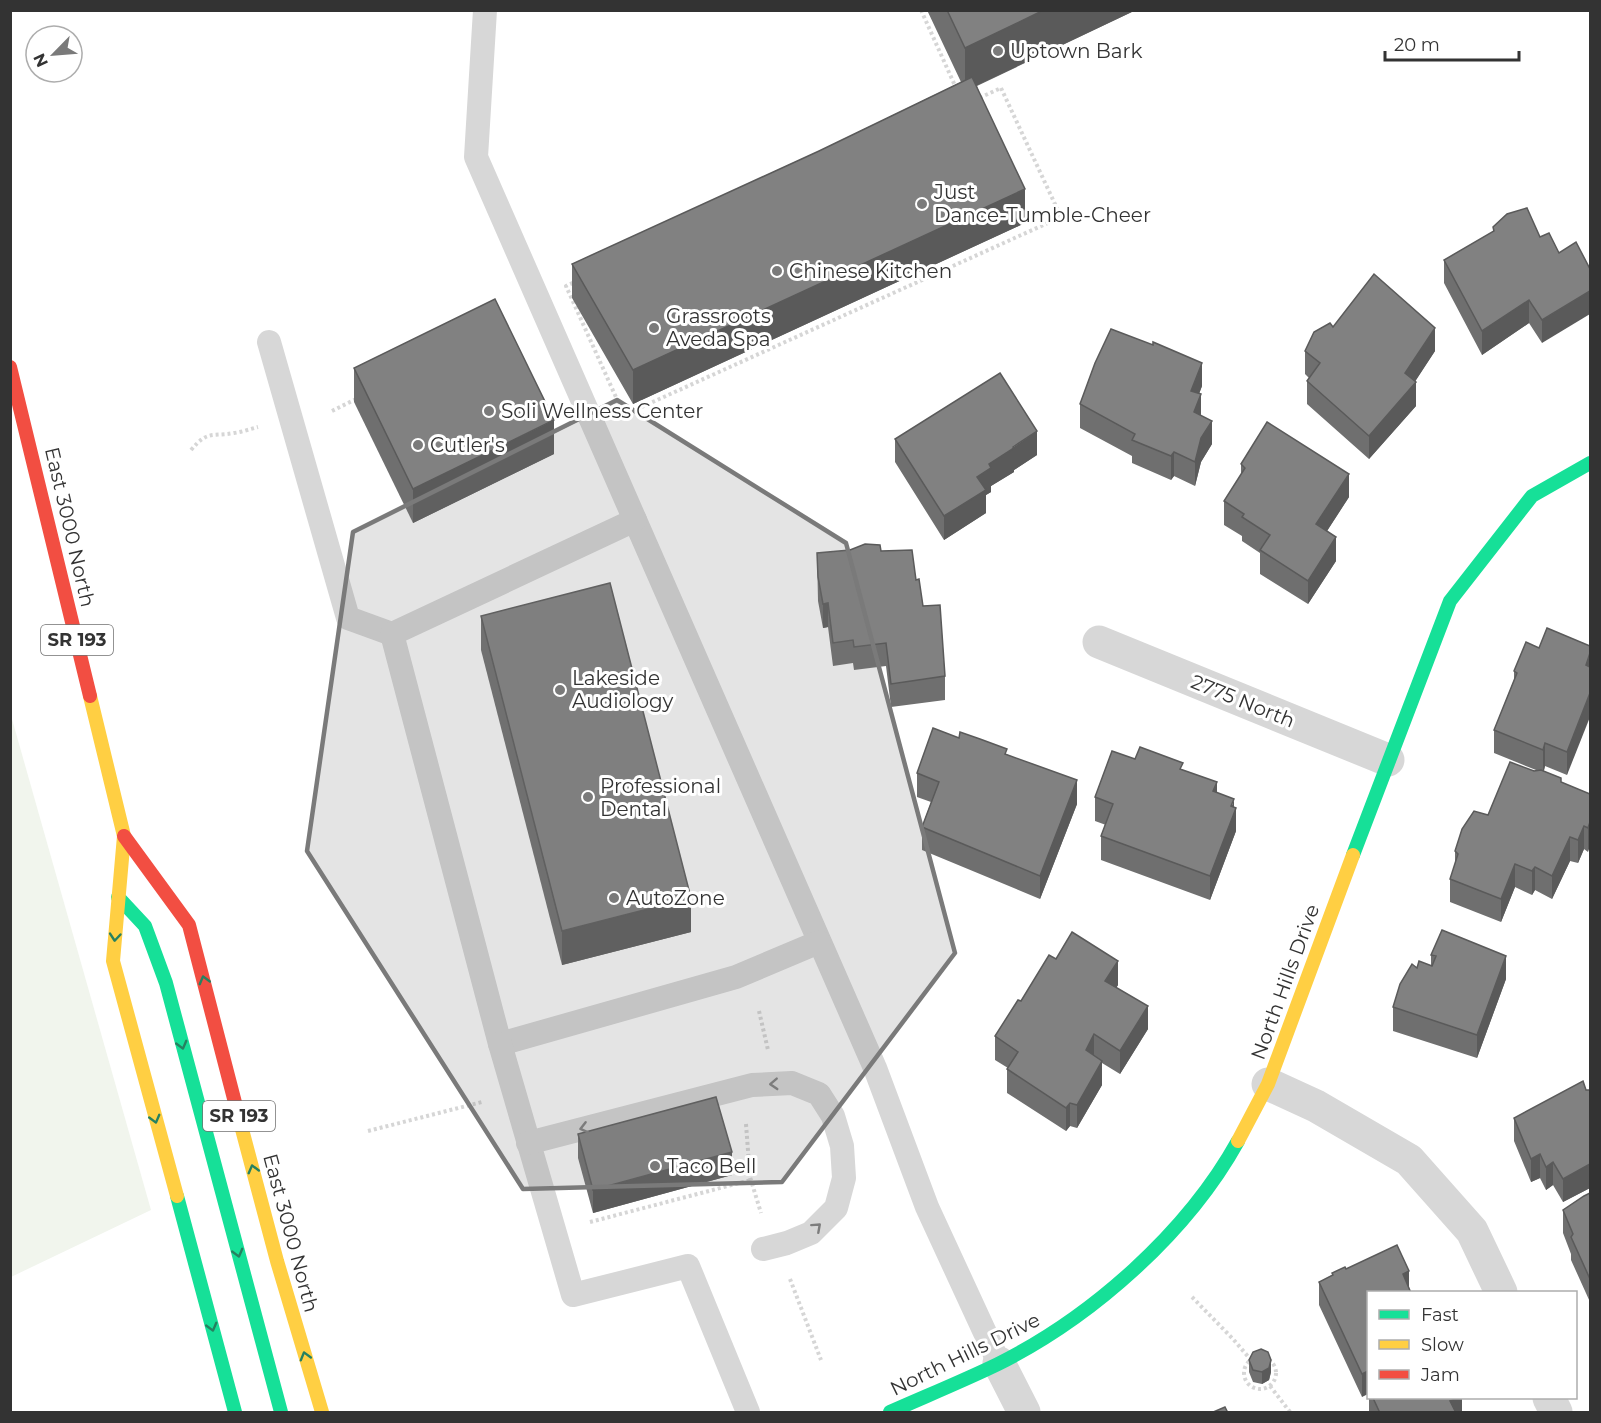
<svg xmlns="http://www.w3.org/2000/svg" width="1601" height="1423" viewBox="0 0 1601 1423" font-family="Montserrat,sans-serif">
<rect width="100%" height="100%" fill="#fff"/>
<path fill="#f1f5ed" d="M 10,712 L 151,1210 L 11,1277 L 10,1277 Z"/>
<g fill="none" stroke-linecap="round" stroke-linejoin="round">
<g stroke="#d6d6d6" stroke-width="4" stroke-dasharray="3 3" stroke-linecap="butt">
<path d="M 921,10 L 956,88"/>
<path d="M 1001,88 L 1061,217 L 624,415 L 566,286 Z"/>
<path d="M 332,411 L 358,398"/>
<path d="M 191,450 C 208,430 211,437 234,433 C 242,432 250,429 258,427"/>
<path d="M 759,1011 L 768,1050"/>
<path d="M 746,1124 L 750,1177 L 761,1213"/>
<path d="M 368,1131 L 482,1102"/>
<path d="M 590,1222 L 751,1180"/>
<path d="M 790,1279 L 821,1360"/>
<path d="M 1192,1297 L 1233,1339 L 1251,1360"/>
<circle cx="1260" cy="1373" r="16"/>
<path d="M 1270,1386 L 1290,1412"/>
</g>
<g stroke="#d7d7d7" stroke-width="24">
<path d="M 485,10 L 476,157 L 875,1068 L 927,1207 L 999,1363"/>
<path d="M 269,342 L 348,618 L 392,634"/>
<path d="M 635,520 L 392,634 L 500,1044 L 736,977 L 819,942"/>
<path d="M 500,1044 L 573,1295 L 688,1266 L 748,1412"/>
<path d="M 528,1143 L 752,1085 L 792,1083 L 819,1094 L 833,1116 L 842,1146 L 844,1178 L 836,1208 L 811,1233 L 787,1243 L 763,1249"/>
</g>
<g stroke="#d7d7d7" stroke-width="33">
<path d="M 1099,642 L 1388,760"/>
<path d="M 1268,1084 L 1316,1106 L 1409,1160 L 1472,1231 L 1501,1292"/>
<path d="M 999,1363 L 1024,1412"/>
<path d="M 1549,1398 L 1556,1412"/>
</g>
<g stroke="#16e098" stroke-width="14">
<path d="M 1353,855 L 1450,601 L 1532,496 L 1590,463"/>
<path d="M 118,897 L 145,926 L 166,983 L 281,1412"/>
<path d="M 177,1196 L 235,1412"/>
<path d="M 890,1412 C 926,1396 963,1381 998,1364 C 1092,1317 1187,1233 1238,1141"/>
</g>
<g stroke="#ffcf43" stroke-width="14">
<path d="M 90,696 L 124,836 L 113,961 L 177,1196"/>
<path d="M 239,1118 L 277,1261 L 322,1412"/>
<path d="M 1238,1141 L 1268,1084 L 1353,855"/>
</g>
<g stroke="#f24e42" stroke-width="14">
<path d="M 10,367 L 90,696"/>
<path d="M 124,836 L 189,925 L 239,1118"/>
</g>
</g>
<g fill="#6f6f6f">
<path d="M 927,10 L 1136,10 L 977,86 L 1025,223 L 633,404 L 572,298 L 572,264 L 819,151 L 961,82 Z"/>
<path d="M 1493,227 L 1540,237 L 1549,233 L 1542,343 L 1529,323 L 1482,355 L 1444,283 L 1444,260 L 1493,232 Z"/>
<path d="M 1333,327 L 1435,351 L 1415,381 L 1416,406 L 1369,459 L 1307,404 L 1307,381 L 1309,378 L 1305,374 L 1305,351 Z"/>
<path d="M 354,368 L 554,454 L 413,523 L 354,402 Z"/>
<path d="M 1202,386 L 1199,394 L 1201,416 L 1212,444 L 1201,462 L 1195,486 L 1174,476 L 1171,480 L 1132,463 L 1132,456 L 1080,428 L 1080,404 Z"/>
<path d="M 895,439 L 1037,455 L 1014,470 L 1014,472 L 991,486 L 991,492 L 986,495 L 986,513 L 944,540 L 895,462 Z"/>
<path d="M 1241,464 L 1349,497 L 1327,531 L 1336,561 L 1308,604 L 1260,574 L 1260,553 L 1242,541 L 1242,536 L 1224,525 L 1224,501 L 1241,475 Z"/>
<path d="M 881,551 L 916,580 L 923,606 L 945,676 L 945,700 L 891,707 L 886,666 L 854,670 L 853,663 L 833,666 L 828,627 L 823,628 L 818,601 L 817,553 Z"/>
<path d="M 481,616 L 691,932 L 562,965 L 481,650 Z"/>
<path d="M 1590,646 L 1567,775 L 1545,766 L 1544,771 L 1561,782 L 1590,794 L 1588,852 L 1584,849 L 1578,863 L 1570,861 L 1552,899 L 1535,890 L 1532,895 L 1515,887 L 1501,922 L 1450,902 L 1450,879 L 1455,866 L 1455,851 L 1488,815 L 1534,771 L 1536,770 L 1494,753 L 1494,730 L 1514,680 L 1514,671 L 1539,648 Z"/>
<path d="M 959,738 L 1007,755 L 1077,804 L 1040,899 L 922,850 L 922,827 L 931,802 L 917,797 L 917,773 Z"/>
<path d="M 1135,759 L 1183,770 L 1217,792 L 1234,807 L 1236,831 L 1210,900 L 1101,860 L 1101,836 L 1106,825 L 1095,821 L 1095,797 Z"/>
<path d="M 1431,955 L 1506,979 L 1477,1058 L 1393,1031 L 1393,1007 L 1417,968 L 1431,965 Z"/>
<path d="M 1056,959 L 1118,985 L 1116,988 L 1148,1029 L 1120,1074 L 1102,1063 L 1102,1085 L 1077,1128 L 1070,1126 L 1066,1131 L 1007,1093 L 1007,1069 L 1008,1068 L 995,1060 L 995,1036 Z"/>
<path d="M 1586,1090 L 1590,1090 L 1590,1188 L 1563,1202 L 1553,1185 L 1546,1190 L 1540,1178 L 1531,1182 L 1514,1141 L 1514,1118 Z"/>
<path d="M 578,1134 L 732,1175 L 593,1213 L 578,1158 Z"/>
<path d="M 1590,1193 L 1590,1302 L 1571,1260 L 1571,1254 L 1563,1233 L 1563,1210 Z"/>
<path d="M 1346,1269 L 1409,1271 L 1362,1397 L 1319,1305 L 1319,1282 L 1332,1275 L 1332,1273 Z"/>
<path d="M 1249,1360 L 1271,1372 L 1269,1380 L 1262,1384 L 1253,1382 L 1249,1372 Z"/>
<rect x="1369" y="1398" width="93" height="15"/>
</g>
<g fill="#5a5a5a">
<path d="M 1044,10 L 1136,10 L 965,91 L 965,48 Z"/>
<path d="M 1025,189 L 1025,223 L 633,404 L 633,370 Z"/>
<path d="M 1590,291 L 1590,314 L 1542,343 L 1542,320 Z"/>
<path d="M 1529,300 L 1529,323 L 1482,355 L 1482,331 Z"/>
<path d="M 1435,328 L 1435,351 L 1409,391 L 1416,382 L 1416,406 L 1369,459 L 1369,436 L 1405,373 Z"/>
<path d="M 1202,363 L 1202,386 L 1191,414 L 1191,391 Z"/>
<path d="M 1201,394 L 1201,418 L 1194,412 Z"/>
<path d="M 554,420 L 554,454 L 413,523 L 413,489 Z"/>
<path d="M 1212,421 L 1212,444 L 1201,462 L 1195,486 L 1195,462 L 1201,438 Z"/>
<path d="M 1037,431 L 1037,455 L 1014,470 L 1014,472 L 991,486 L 991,492 L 986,495 L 986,513 L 944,540 L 944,516 L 977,477 L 989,464 Z"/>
<path d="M 1174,452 L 1174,476 L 1171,480 L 1171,456 Z"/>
<path d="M 1349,474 L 1349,497 L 1316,548 L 1316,524 Z"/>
<path d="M 1336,537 L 1336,561 L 1308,604 L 1308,581 Z"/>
<path d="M 828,603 L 828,627 L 823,628 L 823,604 Z"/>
<path d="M 1590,653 L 1590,677 L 1586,665 Z"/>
<path d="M 1590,693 L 1590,717 L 1567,775 L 1567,752 Z"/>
<path d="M 1545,743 L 1545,766 L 1543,773 L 1543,750 Z"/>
<path d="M 1077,780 L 1077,804 L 1040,899 L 1040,876 Z"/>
<path d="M 1217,782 L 1217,806 L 1213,791 Z"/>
<path d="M 1234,799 L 1234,812 L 1236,808 L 1236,831 L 1210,900 L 1210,876 Z"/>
<path d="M 1590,822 L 1590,846 L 1588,852 L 1588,828 Z"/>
<path d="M 1584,826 L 1584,849 L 1578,863 L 1578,840 Z"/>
<path d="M 1570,837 L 1570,861 L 1552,899 L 1552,876 Z"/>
<path d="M 1515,864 L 1515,887 L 1501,922 L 1501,899 Z"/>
<path d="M 1535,867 L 1535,890 L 1532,895 L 1532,871 Z"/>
<path d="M 691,898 L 691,932 L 562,965 L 562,931 Z"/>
<path d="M 1506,956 L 1506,979 L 1477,1058 L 1477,1035 Z"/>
<path d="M 1118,961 L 1118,985 L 1105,1005 L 1105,981 Z"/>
<path d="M 1148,1006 L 1148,1029 L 1120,1074 L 1120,1051 Z"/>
<path d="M 1094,1034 L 1094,1058 L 1086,1050 Z"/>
<path d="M 1102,1061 L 1102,1085 L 1077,1128 L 1077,1105 Z"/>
<path d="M 1070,1103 L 1070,1126 L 1066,1131 L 1066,1108 Z"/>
<path d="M 732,1152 L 732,1175 L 593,1213 L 593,1190 Z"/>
<path d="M 1540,1154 L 1540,1178 L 1531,1182 L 1531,1159 Z"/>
<path d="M 1553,1162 L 1553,1185 L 1546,1190 L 1546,1167 Z"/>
<path d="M 1590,1164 L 1590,1188 L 1563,1202 L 1563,1179 Z"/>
<path d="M 1409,1271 L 1409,1293 L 1403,1274 Z"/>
<path d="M 1271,1360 L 1271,1372 L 1269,1380 L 1262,1384 L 1262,1372 Z"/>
<path d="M 1368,1371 L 1368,1394 L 1362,1397 L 1362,1374 Z"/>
<path d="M 1458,1398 L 1462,1398 L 1462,1413 L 1450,1413 L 1450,1401 Z"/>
</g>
<g fill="#818181" stroke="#5a5a5a" stroke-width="1.5">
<path d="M 947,10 L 1044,10 L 965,48 Z"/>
<path d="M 972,77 L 1025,189 L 633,370 L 572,264 L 819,151 Z"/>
<path d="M 1527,208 L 1540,237 L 1549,233 L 1559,253 L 1576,242 L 1590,269 L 1590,291 L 1542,320 L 1529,300 L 1482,331 L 1444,260 L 1494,231 L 1493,227 L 1507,214 Z"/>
<path d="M 1374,274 L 1435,328 L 1405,373 L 1416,382 L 1369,436 L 1307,381 L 1320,363 L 1305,351 L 1314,332 L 1330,323 L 1333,327 Z"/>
<path d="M 495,299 L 554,420 L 413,489 L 354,368 Z"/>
<path d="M 1111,329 L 1153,345 L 1153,342 L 1202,363 L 1191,391 L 1201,394 L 1194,412 L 1212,421 L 1201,438 L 1195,462 L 1174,452 L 1171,456 L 1132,440 L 1135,434 L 1080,404 L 1095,363 Z"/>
<path d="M 1000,373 L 1037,431 L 1013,447 L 1014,448 L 989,464 L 991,468 L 977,477 L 986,490 L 944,516 L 895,439 Z"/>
<path d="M 1267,422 L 1349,474 L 1316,524 L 1336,537 L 1308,581 L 1260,550 L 1270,535 L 1242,517 L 1244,514 L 1224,501 L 1245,468 L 1241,464 Z"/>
<path d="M 865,544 L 880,545 L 881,551 L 912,550 L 916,580 L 919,579 L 923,606 L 940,605 L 945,676 L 891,684 L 886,643 L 854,647 L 853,640 L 833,643 L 828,603 L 823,604 L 818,577 L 817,553 L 850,550 Z"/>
<path d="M 610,583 L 691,898 L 562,931 L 481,616 Z"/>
<path d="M 1547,628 L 1590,646 L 1590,653 L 1586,665 L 1590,667 L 1590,693 L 1567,752 L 1545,743 L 1543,750 L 1494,730 L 1517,673 L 1514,671 L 1526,642 L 1539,648 Z"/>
<path d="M 933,728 L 959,738 L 960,732 L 980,739 L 1007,749 L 1005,754 L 1077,780 L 1040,876 L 922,827 L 939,782 L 917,773 Z"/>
<path d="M 1140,747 L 1183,763 L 1180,769 L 1217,782 L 1213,791 L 1234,799 L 1231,806 L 1236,808 L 1210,876 L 1101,836 L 1113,804 L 1095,797 L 1112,751 L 1135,759 Z"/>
<path d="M 1510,762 L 1534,771 L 1541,770 L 1561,778 L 1561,782 L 1590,794 L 1590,822 L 1588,828 L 1584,826 L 1578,840 L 1570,837 L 1552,876 L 1535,867 L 1532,871 L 1515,864 L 1501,899 L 1450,879 L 1458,854 L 1455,851 L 1462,829 L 1474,811 L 1488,815 Z"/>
<path d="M 1442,930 L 1506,956 L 1477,1035 L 1393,1007 L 1400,984 L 1412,964 L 1417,968 L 1419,961 L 1432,966 L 1436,956 L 1431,955 Z"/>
<path d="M 1072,932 L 1118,961 L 1105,981 L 1148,1006 L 1120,1051 L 1094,1034 L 1086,1050 L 1102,1061 L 1077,1105 L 1070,1103 L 1066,1108 L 1007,1069 L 1018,1052 L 995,1036 L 1018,1000 L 1021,1001 L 1049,955 L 1056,959 Z"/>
<path d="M 1583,1081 L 1586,1090 L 1590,1090 L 1590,1164 L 1563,1179 L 1553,1162 L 1546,1167 L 1540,1154 L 1531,1159 L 1514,1118 Z"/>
<path d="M 716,1097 L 732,1152 L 593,1190 L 578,1134 Z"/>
<path d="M 1590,1193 L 1590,1279 L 1571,1237 L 1573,1234 L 1563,1210 L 1584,1196 Z"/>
<path d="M 1397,1245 L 1409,1271 L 1403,1274 L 1411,1293 L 1368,1293 L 1368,1371 L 1362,1374 L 1319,1282 L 1333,1275 L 1332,1273 L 1345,1267 L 1346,1269 Z"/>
<path d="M 1261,1349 L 1268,1352 L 1271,1360 L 1269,1368 L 1262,1372 L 1253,1370 L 1249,1360 L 1253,1352 Z"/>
<path d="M 1373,1398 L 1458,1398 L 1450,1401 L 1456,1413 L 1380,1413 Z"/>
<path d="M 1225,1407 L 1228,1413 L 1211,1413 Z"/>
</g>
<defs><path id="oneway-chevron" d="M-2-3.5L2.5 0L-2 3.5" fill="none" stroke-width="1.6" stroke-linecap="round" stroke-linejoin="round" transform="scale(1.5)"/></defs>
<g stroke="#268160">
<use href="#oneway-chevron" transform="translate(115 937) rotate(95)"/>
<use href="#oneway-chevron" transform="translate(204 980) rotate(-105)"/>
<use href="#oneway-chevron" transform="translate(182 1045) rotate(75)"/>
<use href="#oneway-chevron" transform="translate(155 1119) rotate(75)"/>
<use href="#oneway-chevron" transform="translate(253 1169) rotate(-105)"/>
<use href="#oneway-chevron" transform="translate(238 1253) rotate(75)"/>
<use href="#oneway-chevron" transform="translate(212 1327) rotate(75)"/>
<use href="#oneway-chevron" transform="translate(305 1356) rotate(-106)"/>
</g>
<g stroke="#7d7d7d">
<use href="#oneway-chevron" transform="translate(774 1084) rotate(177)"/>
<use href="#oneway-chevron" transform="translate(584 1128) rotate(166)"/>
<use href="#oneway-chevron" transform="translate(817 1227) rotate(-42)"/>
</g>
<path fill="#7a7a7a" fill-opacity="0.2" stroke="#7a7a7a" stroke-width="4.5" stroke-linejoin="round" d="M 617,400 L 846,543 L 955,953 L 782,1182 L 523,1189 L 307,851 L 353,532 Z"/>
<g fill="#7a7a7a" stroke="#fff" stroke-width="2">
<circle cx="998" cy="51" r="6"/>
<circle cx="922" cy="204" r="6"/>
<circle cx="777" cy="271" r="6"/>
<circle cx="654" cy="328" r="6"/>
<circle cx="489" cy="411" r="6"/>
<circle cx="418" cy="445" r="6"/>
<circle cx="560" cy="690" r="6"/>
<circle cx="588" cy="797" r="6"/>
<circle cx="614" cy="898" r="6"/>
<circle cx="655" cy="1166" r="6"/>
</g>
<g text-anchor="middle" stroke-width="6" stroke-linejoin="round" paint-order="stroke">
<g fill="#fff" stroke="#707070" stroke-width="1.5">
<rect x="41" y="625" width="72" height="30" rx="4.5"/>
<rect x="203" y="1101" width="72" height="30" rx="4.5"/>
</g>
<g font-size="18" font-weight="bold" fill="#333">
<text x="77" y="646">SR 193</text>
<text x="239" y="1122">SR 193</text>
</g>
<g font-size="20" fill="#333" stroke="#fff" text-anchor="start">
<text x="1010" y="58">Uptown Bark</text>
<text x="934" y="199">Just<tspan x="934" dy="23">Dance-Tumble-Cheer</tspan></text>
<text x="789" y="278">Chinese Kitchen</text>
<text x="666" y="323">Grassroots<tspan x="666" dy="23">Aveda Spa</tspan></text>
<text x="501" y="418">Soli Wellness Center</text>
<text x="430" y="452">Cutler's</text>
<text x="572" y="685">Lakeside<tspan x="572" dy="23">Audiology</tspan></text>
<text x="600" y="793">Professional<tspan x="600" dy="23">Dental</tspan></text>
<text x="626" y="905">AutoZone</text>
<text x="667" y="1173">Taco Bell</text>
</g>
<g font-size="20" fill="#333" stroke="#fff">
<text transform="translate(70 527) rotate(77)" y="7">East 3000 North</text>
<text transform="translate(1243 701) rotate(22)" y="7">2775 North</text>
<text transform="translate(1285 982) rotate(-70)" y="7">North Hills Drive</text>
<text transform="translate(291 1233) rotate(75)" y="7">East 3000 North</text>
<text transform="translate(965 1354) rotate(-26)" y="7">North Hills Drive</text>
</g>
</g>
<rect width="1601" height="1423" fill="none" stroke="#333333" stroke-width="24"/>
<rect x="1367" y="1291" width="210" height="108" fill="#ffffff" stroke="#adadad" stroke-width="1.5"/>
<rect x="1379" y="1310" width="30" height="9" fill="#16e098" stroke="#adadad" stroke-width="1.5"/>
<text x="1421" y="1321" font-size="18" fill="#333333">Fast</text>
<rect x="1379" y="1340" width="30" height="9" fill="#ffcf43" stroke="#adadad" stroke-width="1.5"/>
<text x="1421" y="1351" font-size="18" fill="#333333">Slow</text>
<rect x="1379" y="1370" width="30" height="9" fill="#f24e42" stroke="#adadad" stroke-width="1.5"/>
<text x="1421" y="1381" font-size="18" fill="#333333">Jam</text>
<g transform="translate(54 54) rotate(245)"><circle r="28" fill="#ffffff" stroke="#adadad" stroke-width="1.5"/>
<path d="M0-4.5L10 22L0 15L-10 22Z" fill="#7a7a7a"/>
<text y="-9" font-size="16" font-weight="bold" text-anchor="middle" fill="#333333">N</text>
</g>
<path d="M1385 51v9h134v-9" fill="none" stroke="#333333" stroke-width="3"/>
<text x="1394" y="51" font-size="18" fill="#333333" stroke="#ffffff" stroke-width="4.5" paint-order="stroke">20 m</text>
</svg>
